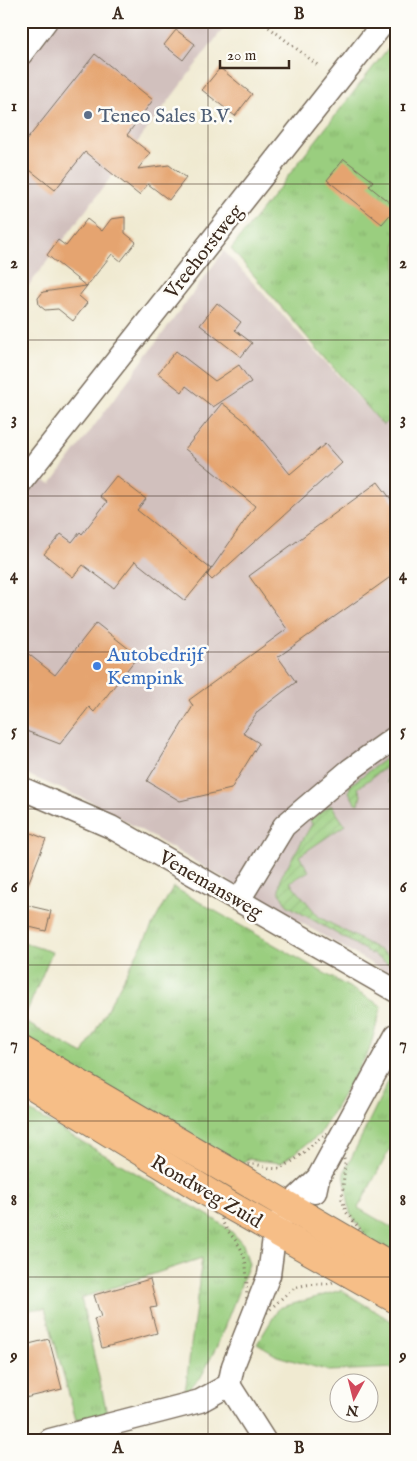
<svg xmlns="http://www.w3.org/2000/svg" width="417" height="1461" viewBox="0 0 417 1461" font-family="'IM FELL English',serif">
<defs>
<pattern id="grass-tufts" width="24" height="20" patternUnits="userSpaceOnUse" patternTransform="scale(1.25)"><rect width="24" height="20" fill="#9ace7f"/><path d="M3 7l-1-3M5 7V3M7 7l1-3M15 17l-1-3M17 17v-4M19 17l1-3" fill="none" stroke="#86b16d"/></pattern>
<pattern id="garden-furrows" width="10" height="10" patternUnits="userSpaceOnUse" patternTransform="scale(1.25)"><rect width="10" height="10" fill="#9ace7f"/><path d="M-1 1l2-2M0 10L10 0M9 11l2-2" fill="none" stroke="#86b16d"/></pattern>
</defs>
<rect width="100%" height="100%" fill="#fdfcf7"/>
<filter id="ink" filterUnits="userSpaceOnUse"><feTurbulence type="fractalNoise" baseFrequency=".02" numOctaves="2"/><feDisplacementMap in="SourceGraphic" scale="10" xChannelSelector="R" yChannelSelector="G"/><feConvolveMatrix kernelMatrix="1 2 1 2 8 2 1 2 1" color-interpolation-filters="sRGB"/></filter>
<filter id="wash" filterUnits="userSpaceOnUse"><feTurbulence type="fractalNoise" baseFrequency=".0096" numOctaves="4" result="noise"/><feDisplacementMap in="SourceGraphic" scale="20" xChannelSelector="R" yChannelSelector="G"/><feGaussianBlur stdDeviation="1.12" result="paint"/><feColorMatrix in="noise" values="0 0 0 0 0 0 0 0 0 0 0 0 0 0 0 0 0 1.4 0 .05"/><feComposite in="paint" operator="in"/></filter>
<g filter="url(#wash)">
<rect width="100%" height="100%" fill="#f0ead1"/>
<g fill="#d1c0bd">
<path d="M 21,21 L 229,21 L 21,296 Z"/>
<path d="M 224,251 L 383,425 L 396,418 L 396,978 L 94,803 L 21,772 L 21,468 L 51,484 Z"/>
</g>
<g fill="url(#grass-tufts)" stroke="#6a7c4e">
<path d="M 396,38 L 396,417 L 383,425 L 231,249 Z"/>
<path d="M 173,887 L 382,1006 L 369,1051 L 319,1135 L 281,1163 L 248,1159 L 235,1167 L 21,1044 L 21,942 L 52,952 L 23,1021 L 83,1054 Z"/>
<path d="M 396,1065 L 396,1138 L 358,1208 L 396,1230 L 396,1257 L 370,1242 L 350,1213 L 344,1173 Z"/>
<path d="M 21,1106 L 211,1217 L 231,1231 L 243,1244 L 249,1264 L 217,1346 L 202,1375 L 185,1393 L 202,1258 L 81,1298 L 107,1413 L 76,1420 L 45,1308 L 21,1311 Z"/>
<path d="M 341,1290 L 396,1324 L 396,1368 L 329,1371 L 277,1356 L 257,1344 L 279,1308 Z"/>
</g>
<g fill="url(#garden-furrows)" stroke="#6a7c4e">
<path d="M 396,751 L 396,778 L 388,783 L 386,767 L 358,788 L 361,795 L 359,804 L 355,803 L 349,792 L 350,785 Z"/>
<path d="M 331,805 L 345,825 L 299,856 L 309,871 L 290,882 L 319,917 L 396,959 L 396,968 L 287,905 L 279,891 L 281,877 L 312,824 L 310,820 Z"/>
</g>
<g id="blocks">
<g fill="#e5a46f">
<path d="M 176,30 L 195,44 L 183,60 L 164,45 Z"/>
<path d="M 95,54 L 153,100 L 127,135 L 150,153 L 138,169 L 169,165 L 186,178 L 169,200 L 148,184 L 139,195 L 85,152 L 55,190 L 21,163 L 21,147 Z"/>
<path d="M 220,68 L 252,94 L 235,116 L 202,90 Z"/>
<path d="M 344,159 L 373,181 L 369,186 L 396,208 L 382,224 L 327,180 Z"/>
<path d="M 125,217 L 125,233 L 136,242 L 121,261 L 112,254 L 79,296 L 87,303 L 73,321 L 58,309 L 45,310 L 39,305 L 38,298 L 43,292 L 86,286 L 47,255 L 58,240 L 66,246 L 87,219 L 102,231 L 111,219 Z"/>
<path d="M 217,303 L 241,322 L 235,330 L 252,343 L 241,357 L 200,325 Z"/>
<path d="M 176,351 L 215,381 L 239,365 L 251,382 L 213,407 L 186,386 L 182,392 L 158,373 Z"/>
<path d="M 222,403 L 249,424 L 290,474 L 325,444 L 342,463 L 212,580 L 207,575 L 255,506 L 185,449 Z"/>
<path d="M 116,476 L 146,499 L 137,510 L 211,569 L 185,601 L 135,561 L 114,588 L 83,565 L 73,577 L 44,554 L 61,534 L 72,542 L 80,532 L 82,534 L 107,502 L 100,496 Z"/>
<path d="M 378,482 L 396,506 L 396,573 L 278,657 L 296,682 L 258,711 L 243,733 L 259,743 L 231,789 L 180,801 L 147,781 L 193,706 L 189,700 L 287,629 L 249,576 Z"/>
<path d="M 96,623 L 138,656 L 94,712 L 89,707 L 60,744 L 21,729 L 21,648 L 55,675 Z"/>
<path d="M 21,829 L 46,839 L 22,899 L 21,899 Z"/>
<path d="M 21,904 L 51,911 L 46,931 L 21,925 Z"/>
<path d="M 150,1279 L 157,1307 L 150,1308 L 157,1333 L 102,1348 L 94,1319 L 101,1317 L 94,1295 Z"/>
<path d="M 49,1339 L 62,1389 L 21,1399 L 21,1346 Z"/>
</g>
</g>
</g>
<g filter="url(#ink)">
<use href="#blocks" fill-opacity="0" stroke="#7a6d5d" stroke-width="1"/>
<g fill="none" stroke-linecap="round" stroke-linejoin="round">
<g stroke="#7a6d5d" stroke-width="25">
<g id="street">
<path d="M 21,54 L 46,21"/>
<path d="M 21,482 L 385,21"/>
<path d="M 21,788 L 111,827 L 396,991"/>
<path d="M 239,900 L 284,826 L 350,770 L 396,737"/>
<path d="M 315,1192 L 318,1178 L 396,1035"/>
<path d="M 229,1385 L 264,1440"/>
<path d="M 50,1440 L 200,1401 L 229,1385 L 233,1366 L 269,1275 L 275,1230 L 287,1207 L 318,1178"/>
</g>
</g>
<g stroke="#7a6d5d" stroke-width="30">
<g id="primary">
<path d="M 21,1050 L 396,1269"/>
<path d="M 21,1078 L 222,1201 L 396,1299"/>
</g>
</g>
<g stroke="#7a6d5d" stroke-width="3" stroke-dasharray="1 4" stroke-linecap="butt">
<path d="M 261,21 L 320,67"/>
<path d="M 347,1125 L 341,1146 L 345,1163 L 342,1199 L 346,1212 L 363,1233 L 362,1239 C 353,1254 345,1283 325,1284 C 316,1284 304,1284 295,1288 C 279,1298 265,1317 248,1328 C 245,1307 248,1287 246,1266 C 243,1230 205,1233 229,1187 C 234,1180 237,1171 245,1166 C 256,1160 268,1171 279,1168 C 298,1162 310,1144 326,1134 C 332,1131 340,1128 347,1125 Z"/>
</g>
<use href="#street" stroke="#fff" stroke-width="22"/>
<use href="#primary" stroke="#f6be87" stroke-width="28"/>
</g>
</g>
<path fill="none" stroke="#3b2a1e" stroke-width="1" stroke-opacity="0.55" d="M 208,21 L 208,1440M 21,184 L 396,184M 21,340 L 396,340M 21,496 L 396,496M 21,652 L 396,652M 21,809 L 396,809M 21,965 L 396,965M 21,1121 L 396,1121M 21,1277 L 396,1277"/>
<circle fill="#5c6f8a" stroke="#fdfcf7" stroke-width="2" cx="88" cy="115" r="5"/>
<circle fill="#3f7fe0" stroke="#fdfcf7" stroke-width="2" cx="97" cy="666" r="5"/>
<g text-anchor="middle" stroke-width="5" stroke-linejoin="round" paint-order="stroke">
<g font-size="20" fill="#4e5e75" stroke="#fdfcf7" text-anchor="start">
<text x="98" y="122">Teneo Sales B.V.</text>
</g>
<g font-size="20" fill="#3b2a1e" stroke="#fdfcf7">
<text transform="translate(203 251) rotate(-52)" y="7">Vreehorstweg</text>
<text transform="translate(211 884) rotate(30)" y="7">Venemansweg</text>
<text transform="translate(207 1191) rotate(30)" y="7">Rondweg Zuid</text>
</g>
<g font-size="20" fill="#366cbe" stroke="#fdfcf7" text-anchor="start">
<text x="107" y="661">Autobedrijf<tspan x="107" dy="23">Kempink</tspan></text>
</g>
</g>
<rect width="417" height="1461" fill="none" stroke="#fdfcf7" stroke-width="55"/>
<g transform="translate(354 1398) rotate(187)"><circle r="24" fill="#fdfcf7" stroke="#afa8a0"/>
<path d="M0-4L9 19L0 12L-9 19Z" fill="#d1495b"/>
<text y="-8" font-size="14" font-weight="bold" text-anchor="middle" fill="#3b2a1e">N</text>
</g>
<path d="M220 60v8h69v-8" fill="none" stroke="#3b2a1e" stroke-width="2.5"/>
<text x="227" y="60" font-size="15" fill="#3b2a1e" stroke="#fdfcf7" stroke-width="4" paint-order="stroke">20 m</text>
<rect x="28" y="28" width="362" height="1406" fill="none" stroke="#3b2a1e" stroke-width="2"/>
<g font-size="16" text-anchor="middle" font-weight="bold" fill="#3b2a1e">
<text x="118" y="19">A</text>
<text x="299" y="19">B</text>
<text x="14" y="111">1</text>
<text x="403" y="111">1</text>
<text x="14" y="268">2</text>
<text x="403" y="268">2</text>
<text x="14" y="424">3</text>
<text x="403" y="424">3</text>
<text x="14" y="580">4</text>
<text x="403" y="580">4</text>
<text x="14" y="736">5</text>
<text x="403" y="736">5</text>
<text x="14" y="892">6</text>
<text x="403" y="892">6</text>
<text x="14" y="1049">7</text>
<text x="403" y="1049">7</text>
<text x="14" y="1205">8</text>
<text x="403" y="1205">8</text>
<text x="14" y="1361">9</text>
<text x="403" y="1361">9</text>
<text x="118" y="1453">A</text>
<text x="299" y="1453">B</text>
</g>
</svg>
